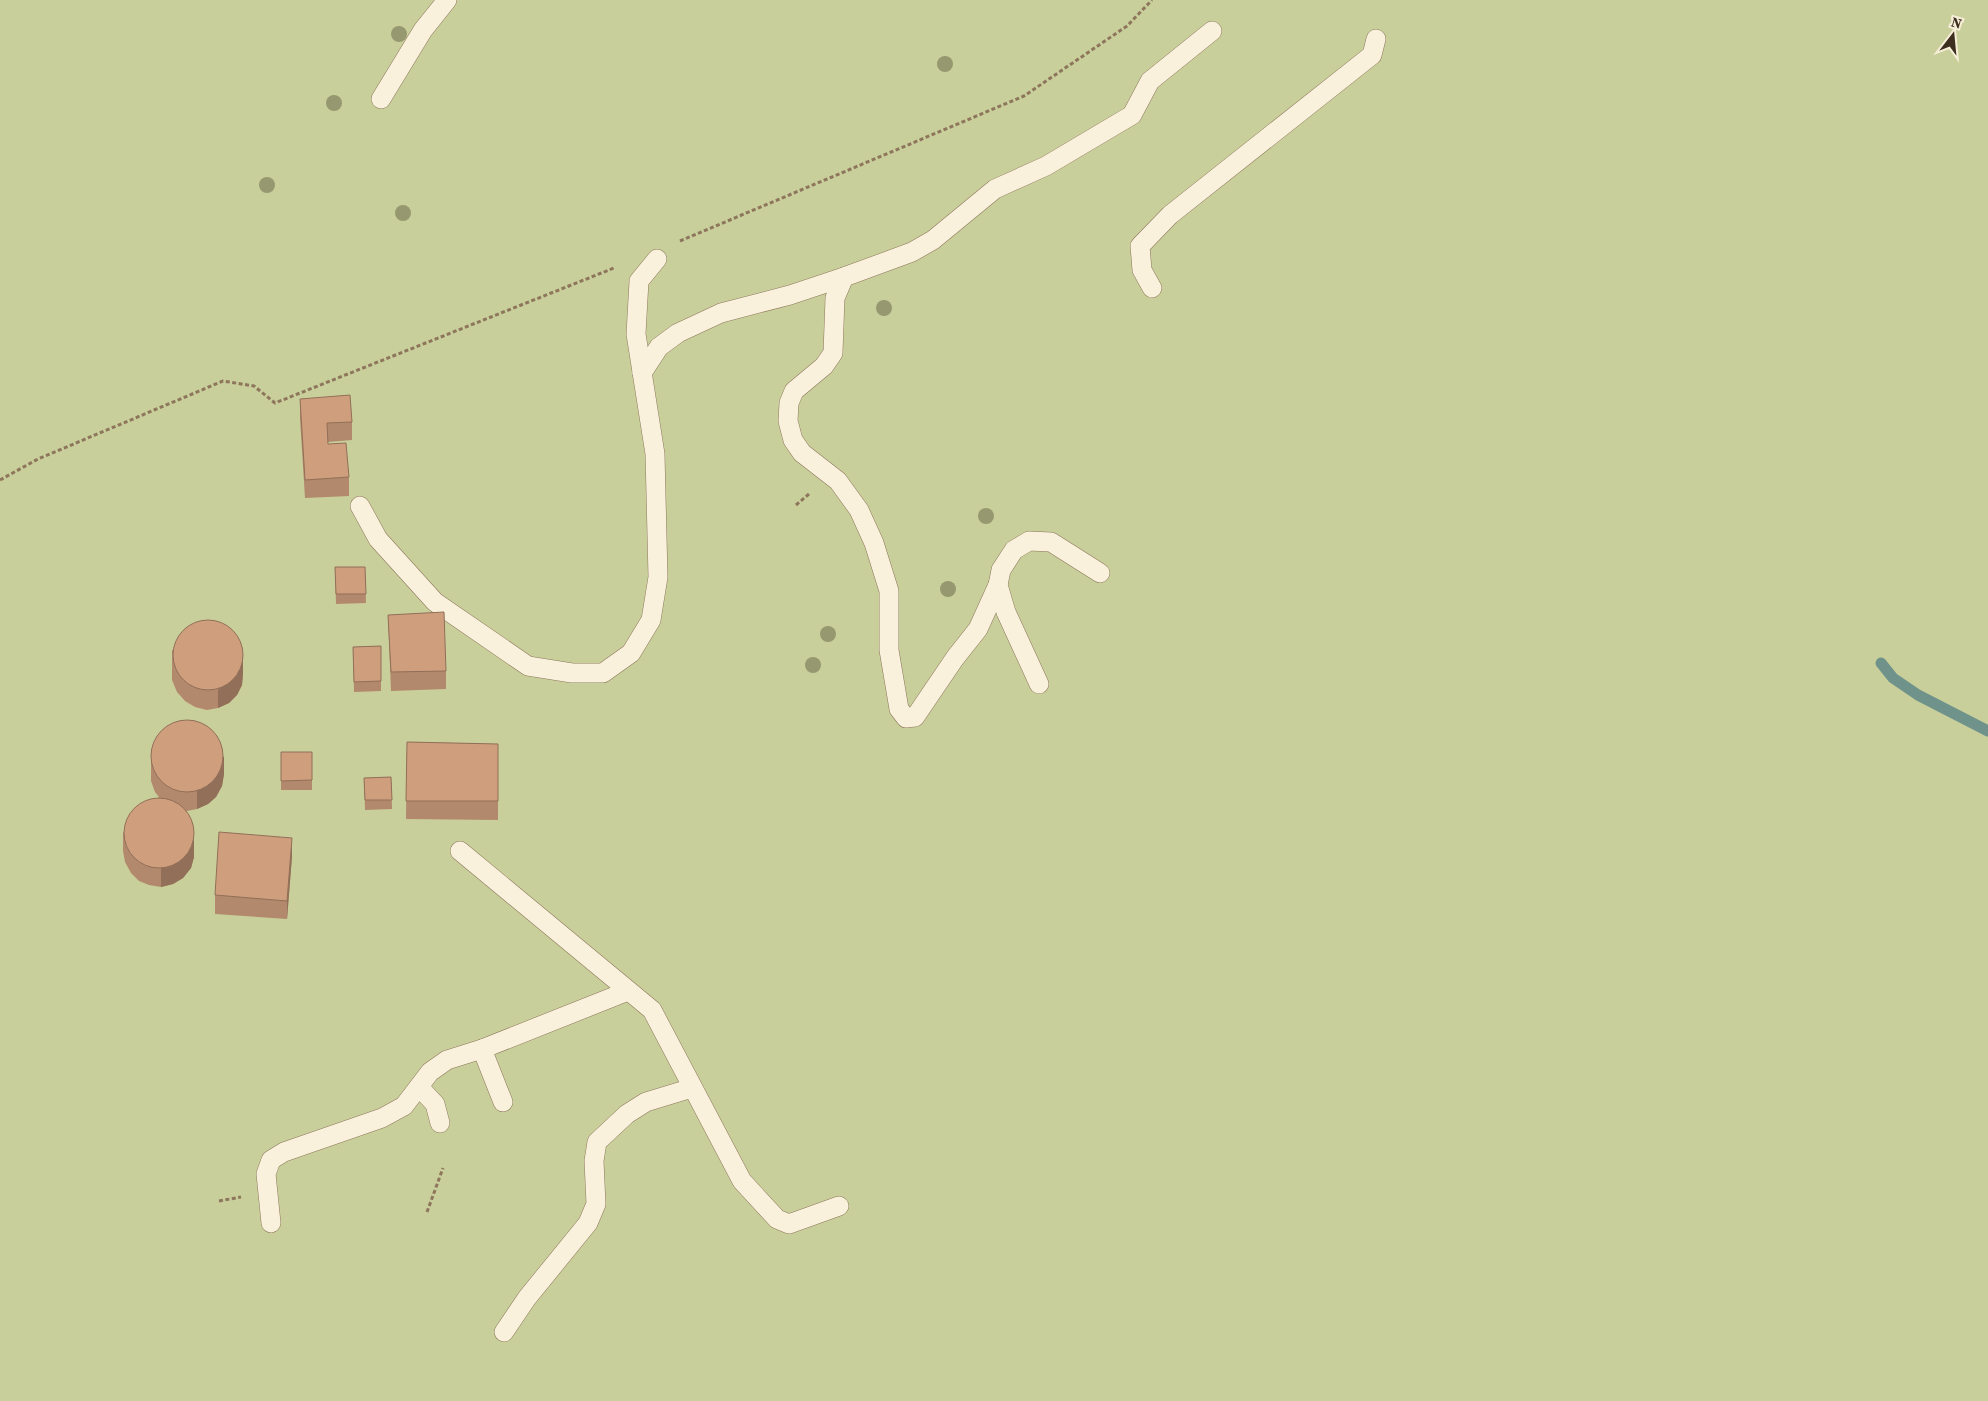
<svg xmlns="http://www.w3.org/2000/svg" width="1988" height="1401" viewBox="0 0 1988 1401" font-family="'Source Serif 4',serif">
<rect width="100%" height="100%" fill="#f0e4c8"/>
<rect fill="#c9cf9b" x="0" y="0" width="1988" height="1401"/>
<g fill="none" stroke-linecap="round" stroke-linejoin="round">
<path stroke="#6f938a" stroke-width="11" d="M 1881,663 L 1893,678 L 1918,695 L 1988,731"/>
<g stroke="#8d765c" stroke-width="20">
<g id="lane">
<path d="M 381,99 L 423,30 L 447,0"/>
<path d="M 1152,288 L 1142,270 L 1140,246 L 1170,215 L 1372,55 L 1376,39"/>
<path d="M 642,373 L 659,347 L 678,333 L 721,313 L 790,295 L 844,277"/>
<path d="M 360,506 L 378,539 L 435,602 L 528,666 L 572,673 L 603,673 L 631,653 L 651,620 L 658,577 L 655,454 L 636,334 L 639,281 L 657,259"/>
<path d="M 998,585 L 978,629 L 955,658 L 915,717 L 906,718 L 899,709 L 889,650 L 889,591 L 874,543 L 859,510 L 838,481 L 802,453 L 793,440 L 788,421 L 789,403 L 794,391 L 824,366 L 833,353 L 835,298 L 844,277 L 912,252 L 933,240 L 995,189 L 1046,166 L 1132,115 L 1150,81 L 1212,31"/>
<path d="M 1039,684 L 1006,612 L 998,585 L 1001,570 L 1014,550 L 1029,541 L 1051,542 L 1100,573"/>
<path d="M 460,851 L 652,1010 L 742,1181 L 777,1219 L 789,1224 L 839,1206"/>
<path d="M 482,1049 L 503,1102"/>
<path d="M 419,1087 L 435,1104 L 440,1123"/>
<path d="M 271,1223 L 266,1174 L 271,1160 L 284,1152 L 382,1118 L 404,1106 L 430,1072 L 447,1060 L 482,1049 L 628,991"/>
<path d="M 504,1332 L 527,1298 L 588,1223 L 596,1204 L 594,1161 L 597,1142 L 627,1114 L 646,1102 L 692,1088"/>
</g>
</g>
<g stroke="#8d765c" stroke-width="3" stroke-dasharray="4 2.5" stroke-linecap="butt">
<path d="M 680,241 L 1024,96 L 1127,26 L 1152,0"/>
<path d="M 0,480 L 38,459 L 223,381 L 254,386 L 275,403 L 614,268"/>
<path d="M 796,505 L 809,494"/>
<path d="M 219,1201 L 241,1197"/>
<path d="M 427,1212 L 443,1168"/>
</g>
<use href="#lane" stroke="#faf1dc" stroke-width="19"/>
</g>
<g fill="#96986f">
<circle cx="399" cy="34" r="8"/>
<circle cx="945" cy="64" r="8"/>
<circle cx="334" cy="103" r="8"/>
<circle cx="267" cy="185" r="8"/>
<circle cx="403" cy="213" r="8"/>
<circle cx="884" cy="308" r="8"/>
<circle cx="986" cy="516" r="8"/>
<circle cx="948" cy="589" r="8"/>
<circle cx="828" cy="634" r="8"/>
<circle cx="813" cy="665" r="8"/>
</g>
<g fill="#b2896c">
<path d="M 300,399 L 352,422 L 352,440 L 328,442 L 328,444 L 349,477 L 349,496 L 305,498 L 300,418 Z"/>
<path d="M 335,567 L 365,567 L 366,603 L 336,604 Z"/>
<path d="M 388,615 L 446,671 L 446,689 L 391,691 Z"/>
<path d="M 381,646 L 381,691 L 354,692 L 353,647 Z"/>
<path d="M 172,650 L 243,673 L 242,685 L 237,695 L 229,703 L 218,708 L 207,710 L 195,707 L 185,701 L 177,692 L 172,680 Z"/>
<path d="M 407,742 L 498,744 L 498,820 L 406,819 Z"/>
<path d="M 151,750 L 224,774 L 222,786 L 216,797 L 208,804 L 197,809 L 187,811 L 194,857 L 191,868 L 183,878 L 173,884 L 161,887 L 149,885 L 139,881 L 131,873 L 125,862 L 123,851 L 123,833 L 159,797 L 155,792 L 151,781 Z"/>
<rect x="281" y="752" width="31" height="38"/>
<path d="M 391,777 L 392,809 L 365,810 L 364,778 Z"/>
<path d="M 292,856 L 287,919 L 215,914 L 215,895 Z"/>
</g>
<g fill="#916f58">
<path d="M 243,655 L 243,673 L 242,685 L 237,695 L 229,703 L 218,708 L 218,690 Z"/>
<path d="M 224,756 L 224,774 L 222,786 L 216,797 L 208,804 L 197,809 L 197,791 Z"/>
<path d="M 194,838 L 194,857 L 191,868 L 183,878 L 173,884 L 161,887 L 161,868 Z"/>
<path d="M 292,838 L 292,856 L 287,919 L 287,901 Z"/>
</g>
<g fill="#cf9f7d" stroke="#916f58">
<path d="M 350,395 L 352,422 L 327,423 L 328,444 L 346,443 L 349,477 L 305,480 L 300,399 Z"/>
<path d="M 335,567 L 365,567 L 366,594 L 336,594 Z"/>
<path d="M 444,612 L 446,671 L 391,672 L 388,615 Z"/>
<circle cx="208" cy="655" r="35"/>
<path d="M 381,646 L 381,681 L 354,682 L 353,647 Z"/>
<circle cx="187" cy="756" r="36"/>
<path d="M 407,742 L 498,744 L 498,801 L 406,801 Z"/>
<path d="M 281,752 L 312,752 L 312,780 L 281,781 Z"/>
<path d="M 391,777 L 392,800 L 365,800 L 364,778 Z"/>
<circle cx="159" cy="833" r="35"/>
<path d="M 219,832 L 292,838 L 287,901 L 215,895 Z"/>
</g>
<g transform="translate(1953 35) rotate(16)" stroke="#f7eed8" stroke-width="4" paint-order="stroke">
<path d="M0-4L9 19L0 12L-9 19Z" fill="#3d2e20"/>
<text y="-8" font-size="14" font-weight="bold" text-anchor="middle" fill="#3d2e20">N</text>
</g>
</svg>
